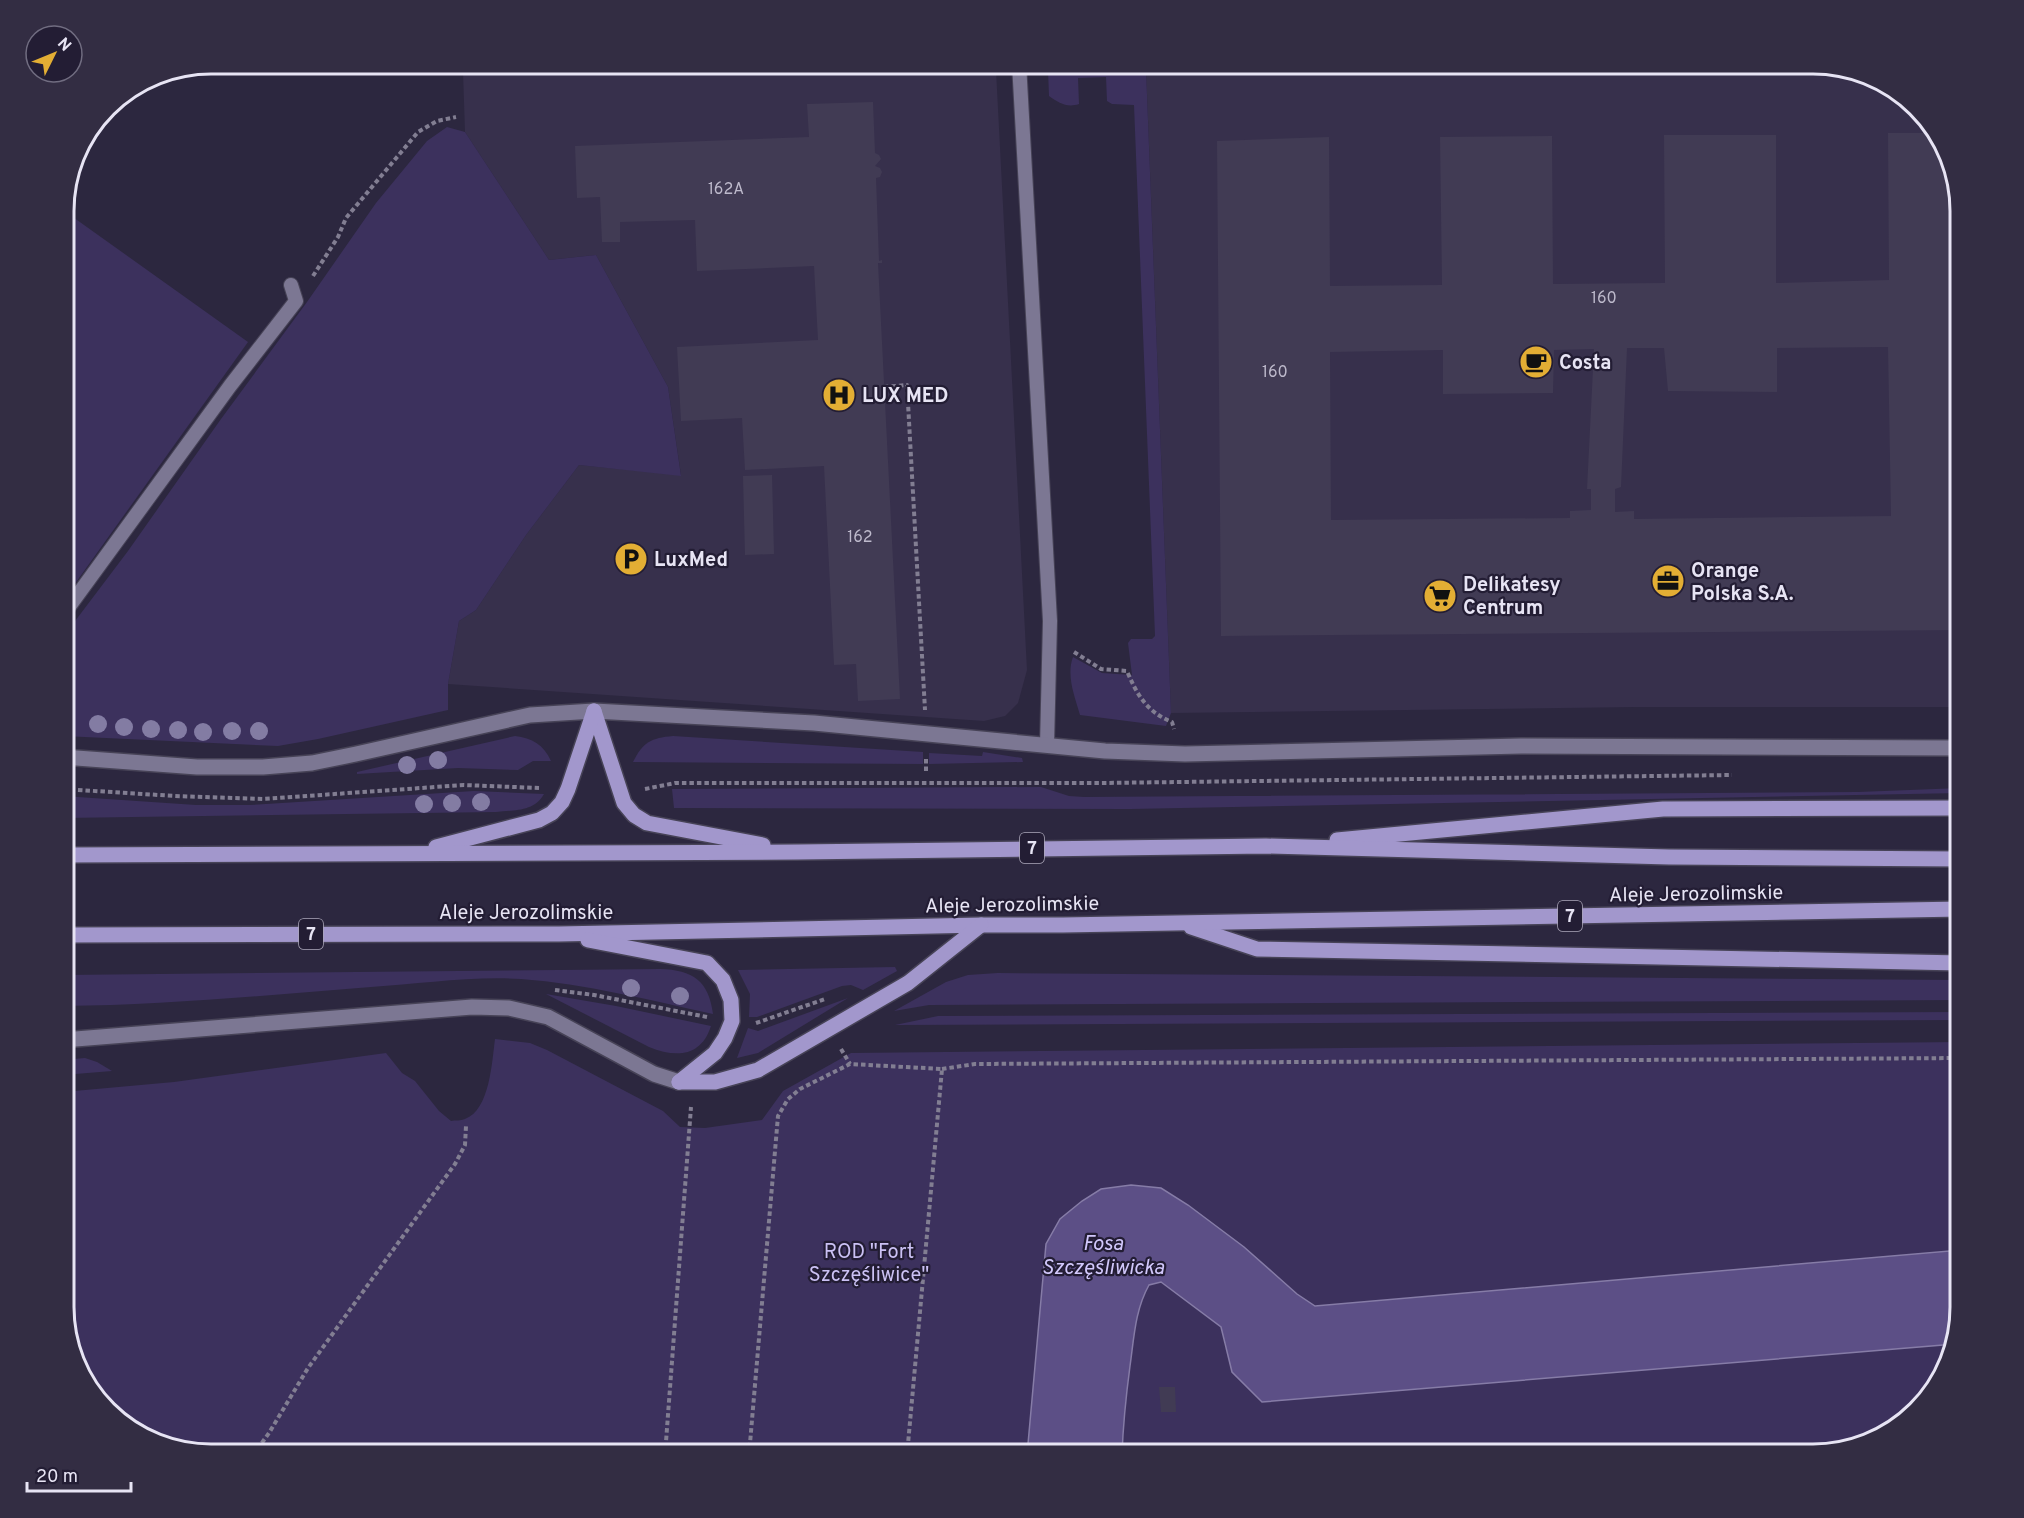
<svg xmlns="http://www.w3.org/2000/svg" width="2024" height="1518" viewBox="0 0 2024 1518" font-family="Overpass,sans-serif">
<rect width="100%" height="100%" fill="#2c273f"/>
<g fill="#37304c">
<path d="M 1146,68 L 1845,68 L 1861,71 L 1904,94 L 1946,146 L 1961,210 L 1961,707 L 1635,707 L 1171,713 Z"/>
<path d="M 996,70 L 1027,670 L 1018,703 L 1005,716 L 984,721 L 448,684 L 459,621 L 476,610 L 526,535 L 579,465 L 681,475 L 668,387 L 596,255 L 549,260 L 465,132 L 463,72 Z"/>
</g>
<g fill="#3c315d">
<path d="M 211,63 L 901,63 L 901,71 L 154,74 Z"/>
<path d="M 1049,63 L 1814,63 L 1845,68 L 1146,69 L 1171,713 L 1166,726 L 1080,715 C 1075,697 1066,676 1073,657 L 1102,673 L 1132,675 L 1128,643 L 1131,639 L 1152,639 L 1155,636 L 1134,105 L 1112,104 L 1107,101 L 1106,77 L 1078,78 L 1079,104 C 1067,108 1059,103 1049,96 L 1048,70 L 1043,70 Z"/>
<path d="M 447,127 L 465,132 L 549,260 L 596,255 L 668,387 L 681,476 L 579,465 L 526,535 L 476,610 L 459,621 L 448,684 L 448,710 L 318,739 L 278,746 L 63,736 L 63,637 L 128,551 L 221,419 L 307,302 L 376,203 L 427,141 Z"/>
<path d="M 63,210 L 248,342 L 64,599 L 63,598 Z"/>
<path d="M 515,736 C 532,738 544,745 551,761 L 533,761 L 518,770 L 458,768 L 357,774 L 357,772 Z"/>
<path d="M 673,736 L 923,752 L 923,764 L 633,762 C 643,742 651,738 673,736 Z"/>
<path d="M 983,752 L 1022,758 L 1023,762 L 929,764 L 929,753 L 982,756 Z"/>
<path d="M 1041,787 L 1069,796 L 1084,797 L 1858,792 L 1961,788 L 1961,793 L 1130,809 L 674,808 L 672,789 Z"/>
<path d="M 474,791 L 544,794 C 534,812 514,810 496,812 L 63,818 L 63,796 L 196,805 L 250,805 Z"/>
<path d="M 895,967 L 897,971 L 863,990 L 851,985 L 842,986 L 757,1017 L 749,1017 L 750,994 L 738,970 Z"/>
<path d="M 660,969 C 693,970 709,981 713,1014 C 649,1000 586,984 521,979 C 471,976 420,984 371,987 C 269,995 166,1005 63,1006 L 63,975 Z"/>
<path d="M 998,973 L 1961,980 L 1961,1000 L 929,1005 L 894,1011 L 946,982 L 968,975 Z"/>
<path d="M 546,994 L 616,1006 L 711,1026 C 701,1057 676,1058 649,1047 Z"/>
<path d="M 848,998 L 758,1053 L 737,1058 L 748,1028 L 758,1031 Z"/>
<path d="M 1961,1012 L 1961,1020 L 895,1025 L 938,1016 Z"/>
<path d="M 495,1039 L 530,1043 L 547,1050 L 663,1111 L 680,1127 L 705,1128 L 762,1120 L 783,1091 L 851,1053 L 1961,1042 L 1961,1250 L 1315,1306 L 1297,1294 L 1244,1247 L 1046,1244 L 1027,1455 L 210,1455 L 163,1447 L 120,1424 L 78,1373 L 63,1317 L 63,1092 L 174,1082 L 386,1053 L 402,1073 L 415,1081 L 439,1111 L 451,1121 C 455,1120 461,1121 465,1119 C 490,1110 492,1061 495,1039 Z"/>
<path d="M 85,1058 L 97,1062 L 112,1071 L 63,1075 L 63,1060 Z"/>
<path d="M 1161,1282 L 1221,1327 L 1225,1347 L 1262,1402 L 1955,1344 L 1953,1355 L 1930,1398 L 1878,1440 L 1813,1455 L 1122,1455 C 1123,1425 1126,1396 1130,1366 C 1134,1338 1135,1310 1149,1285 Z"/>
</g>
<path fill="#5c4f86" stroke="#867ca7" stroke-width="1.5" d="M 1131,1185 L 1161,1188 L 1188,1205 L 1244,1247 L 1297,1294 L 1315,1306 L 1961,1250 L 1961,1308 L 1955,1344 L 1262,1402 L 1232,1372 L 1221,1327 L 1161,1282 L 1149,1285 C 1135,1310 1134,1338 1130,1366 C 1126,1396 1123,1425 1122,1455 L 1027,1455 L 1046,1244 L 1060,1219 L 1082,1201 L 1101,1189 Z"/>
<g fill="#413b54" fill-rule="evenodd">
<path d="M 873,102 L 875,153 L 879,155 L 881,159 L 875,166 L 880,168 L 882,172 L 880,177 L 876,178 L 879,261 L 882,260 L 882,263 L 878,263 L 900,699 L 858,701 L 856,664 L 834,665 L 824,466 L 745,470 L 742,418 L 681,421 L 677,347 L 818,340 L 814,266 L 697,271 L 695,220 L 620,222 L 620,242 L 602,242 L 600,197 L 577,198 L 575,146 L 809,137 L 807,104 Z"/>
<path d="M 1888,133 L 1936,133 L 1946,146 L 1961,210 L 1961,630 L 1221,636 L 1217,141 L 1329,137 L 1330,286 L 1442,285 L 1440,137 L 1552,136 L 1553,284 L 1665,283 L 1664,135 L 1776,135 L 1776,283 L 1889,280 ZM 1888,347 L 1891,516 L 1634,519 L 1634,511 L 1615,512 L 1615,489 L 1621,487 L 1627,348 L 1664,348 L 1668,391 L 1777,392 L 1777,348 ZM 1594,349 L 1587,489 L 1591,489 L 1591,510 L 1570,511 L 1570,518 L 1331,520 L 1330,352 L 1443,350 L 1443,394 L 1553,393 L 1554,350 Z"/>
<path d="M 772,475 L 774,554 L 745,555 L 743,476 Z"/>
<path d="M 1159,1387 L 1175,1387 L 1176,1412 L 1161,1412 Z"/>
</g>
<g fill="none" stroke-linecap="round" stroke-linejoin="round">
<g stroke="#474357" stroke-width="16">
<g id="service">
<path d="M 1019,63 L 1050,621 L 1047,745"/>
<path d="M 63,615 L 230,386 L 296,301 L 291,285"/>
</g>
</g>
<g stroke="#474357" stroke-width="18">
<g id="minor">
<path d="M 63,757 L 197,767 L 263,767 L 312,763 L 356,754 L 530,715 L 594,711 L 814,723 L 1105,751 L 1185,754 L 1521,746 L 1961,748"/>
<path d="M 63,1040 L 472,1007 L 509,1008 L 548,1017 L 654,1074 L 679,1082"/>
</g>
</g>
<g stroke="#474357" stroke-width="18">
<g id="primary">
<path d="M 594,711 L 624,803 L 634,815 L 647,823 L 763,845"/>
<path d="M 1337,840 L 1663,809 L 1961,808"/>
<path d="M 436,847 L 539,820 L 552,813 L 562,802 L 568,789 L 594,711"/>
<path d="M 63,855 L 798,852 L 1266,846 L 1669,857 L 1961,859"/>
<path d="M 1191,927 L 1257,949 L 1961,963"/>
<path d="M 63,935 L 559,934 L 981,925 L 1063,925 L 1961,909"/>
<path d="M 588,940 L 707,963 L 723,980 L 731,1000 L 732,1021 L 725,1038 L 715,1053 L 679,1082"/>
<path d="M 679,1082 L 715,1082 L 758,1070 L 908,983 L 981,925"/>
</g>
</g>
<g stroke="#827e92" stroke-width="4" stroke-dasharray="4.5 3" stroke-linecap="butt">
<path d="M 313,276 L 338,237 L 346,218 L 418,132 L 437,121 L 456,117"/>
<path d="M 884,387 L 907,385 L 925,710"/>
<path d="M 1074,652 L 1101,669 L 1127,671 C 1137,695 1147,712 1172,722 L 1174,729"/>
<path d="M 1951,716 L 1961,703"/>
<path d="M 926,759 L 926,771"/>
<path d="M 63,789 L 175,796 L 263,799 L 464,785 L 539,788"/>
<path d="M 645,789 L 675,783 L 1101,783 L 1732,775"/>
<path d="M 555,990 L 594,995 L 707,1017"/>
<path d="M 756,1023 L 825,999"/>
<path d="M 841,1049 L 850,1064"/>
<path d="M 942,1069 L 975,1064 L 1961,1058"/>
<path d="M 253,1455 L 269,1433 L 308,1368 L 455,1164 L 465,1145 L 466,1126"/>
<path d="M 665,1455 L 691,1107"/>
<path d="M 749,1455 L 778,1116 L 788,1099 L 800,1089 L 850,1064 L 942,1069 L 907,1455"/>
</g>
<use href="#service" stroke="#7c7793" stroke-width="14"/>
<use href="#minor" stroke="#7c7793" stroke-width="15"/>
<use href="#primary" stroke="#a297cc" stroke-width="15"/>
</g>
<g fill="#837ca3">
<circle cx="98" cy="724" r="9"/>
<circle cx="124" cy="727" r="9"/>
<circle cx="151" cy="729" r="9"/>
<circle cx="178" cy="730" r="9"/>
<circle cx="232" cy="731" r="9"/>
<circle cx="259" cy="731" r="9"/>
<circle cx="203" cy="732" r="9"/>
<circle cx="438" cy="760" r="9"/>
<circle cx="407" cy="765" r="9"/>
<circle cx="481" cy="802" r="9"/>
<circle cx="452" cy="803" r="9"/>
<circle cx="424" cy="804" r="9"/>
<circle cx="631" cy="988" r="9"/>
<circle cx="680" cy="996" r="9"/>
</g>
<defs>
<g id="cafe-disc" transform="scale(1.725)"><circle r="9.5" fill="#e3ae34" stroke="#231d34"/><path d="M-5.5-4.5H6V0H3Q3 3.5 0 3.5H-2.5Q-5.5 3.5-5.5 0ZM3-3.2v2h1.7v-2ZM-6 4.5H4V6H-6Z" fill="#111"/></g>
<g id="hospital-disc" transform="scale(1.725)"><circle r="9.5" fill="#e3ae34" stroke="#231d34"/><path d="M-5-5h3v3.5h4V-5h3V5h-3V1.5h-4V5h-3Z" fill="#111"/></g>
<g id="parking-disc" transform="scale(1.725)"><circle r="9.5" fill="#e3ae34" stroke="#231d34"/><path d="M-3.5-5.5H1a3.5 3.5 0 0 1 0 7H-1V5.5H-3.5ZM-1-3.4V-.6H.8a1.4 1.4 0 0 0 0-2.8Z" fill="#111"/></g>
<g id="office-disc" transform="scale(1.725)"><circle r="9.5" fill="#e3ae34" stroke="#231d34"/><path d="M-6-3h4V-5.5h4V-3h4V5H-6ZM-1-4.5V-3h2v-1.5ZM-6 0V1H6V0Z" fill="#111"/></g>
<g id="supermarket-disc" transform="scale(1.725)"><circle r="9.5" fill="#e3ae34" stroke="#231d34"/><path d="M-6-5.5h2.5l.6 2H6L4.5 2H-2.5L-4.4-4H-6ZM-1.5 3.2a1.3 1.3 0 1 0 .1 0ZM3 3.2a1.3 1.3 0 1 0 .1 0Z" fill="#111"/></g>
</defs>
<g fill-rule="evenodd">
<use href="#cafe-disc" x="1536" y="362"/>
<use href="#hospital-disc" x="839" y="395"/>
<use href="#parking-disc" x="631" y="559"/>
<use href="#office-disc" x="1668" y="581"/>
<use href="#supermarket-disc" x="1440" y="596"/>
</g>
<g text-anchor="middle" stroke-width="4.5" stroke-linejoin="round" paint-order="stroke">
<g font-size="16" fill="#bebacc">
<text x="726" y="194">162A</text>
<text x="1604" y="303">160</text>
<text x="1275" y="377">160</text>
<text x="860" y="542">162</text>
</g>
<g fill="#231d34" stroke="#aca8ba" stroke-width="1.5">
<rect x="1020" y="833" width="24" height="30" rx="4.5"/>
<rect x="1558" y="901" width="24" height="30" rx="4.5"/>
<rect x="299" y="919" width="24" height="30" rx="4.5"/>
</g>
<g font-size="18" font-weight="bold" fill="#e7e4f4">
<text x="1032" y="854">7</text>
<text x="1570" y="922">7</text>
<text x="311" y="940">7</text>
</g>
<g font-size="20" font-weight="bold" fill="#e7e4f4" stroke="#231d34" text-anchor="start">
<text x="1559" y="369">Costa</text>
<text x="862" y="402">LUX MED</text>
<text x="654" y="566">LuxMed</text>
<text x="1691" y="577">Orange<tspan x="1691" dy="23">Polska S.A.</tspan></text>
<text x="1463" y="591">Delikatesy<tspan x="1463" dy="23">Centrum</tspan></text>
</g>
<g font-size="20" fill="#e7e4f4" stroke="#231d34">
<text transform="translate(1696 893) rotate(-1)" y="7">Aleje Jerozolimskie</text>
<text transform="translate(1012 904) rotate(-1)" y="7">Aleje Jerozolimskie</text>
<text x="526" y="919">Aleje Jerozolimskie</text>
</g>
<g font-size="20" fill="#cbc1f4" stroke="#231d34">
<text x="869" y="1258">ROD "Fort<tspan x="869" dy="23">Szczęśliwice"</tspan></text>
</g>
<g font-size="21" font-style="italic" fill="#d2c8fc" stroke="#231d34">
<text x="1103" y="1250">Fosa<tspan x="1103" dy="24">Szczęśliwicka</tspan></text>
</g>
</g>
<path d="M0 0H2024V1518H0ZM211 74H1813A137 137 0 0 1 1950 211V1307A137 137 0 0 1 1813 1444H211A137 137 0 0 1 74 1307V211A137 137 0 0 1 211 74Z" fill="#332d43" fill-rule="evenodd"/>
<path fill="none" stroke="#e7e4f4" stroke-width="3" d="M211 74H1813A137 137 0 0 1 1950 211V1307A137 137 0 0 1 1813 1444H211A137 137 0 0 1 74 1307V211A137 137 0 0 1 211 74Z"/>
<g transform="translate(54 54) rotate(47)"><circle r="28" fill="#231d34" stroke="#716d81" stroke-width="1.5"/>
<path d="M0-4.5L10 22L0 15L-10 22Z" fill="#e3ae34"/>
<text y="-9" font-size="16" font-weight="bold" text-anchor="middle" fill="#e7e4f4">N</text>
</g>
<path d="M27 1482v9h104v-9" fill="none" stroke="#e7e4f4" stroke-width="3"/>
<text x="36" y="1482" font-size="18" fill="#e7e4f4" stroke="#231d34" stroke-width="4.5" paint-order="stroke">20 m</text>
</svg>
